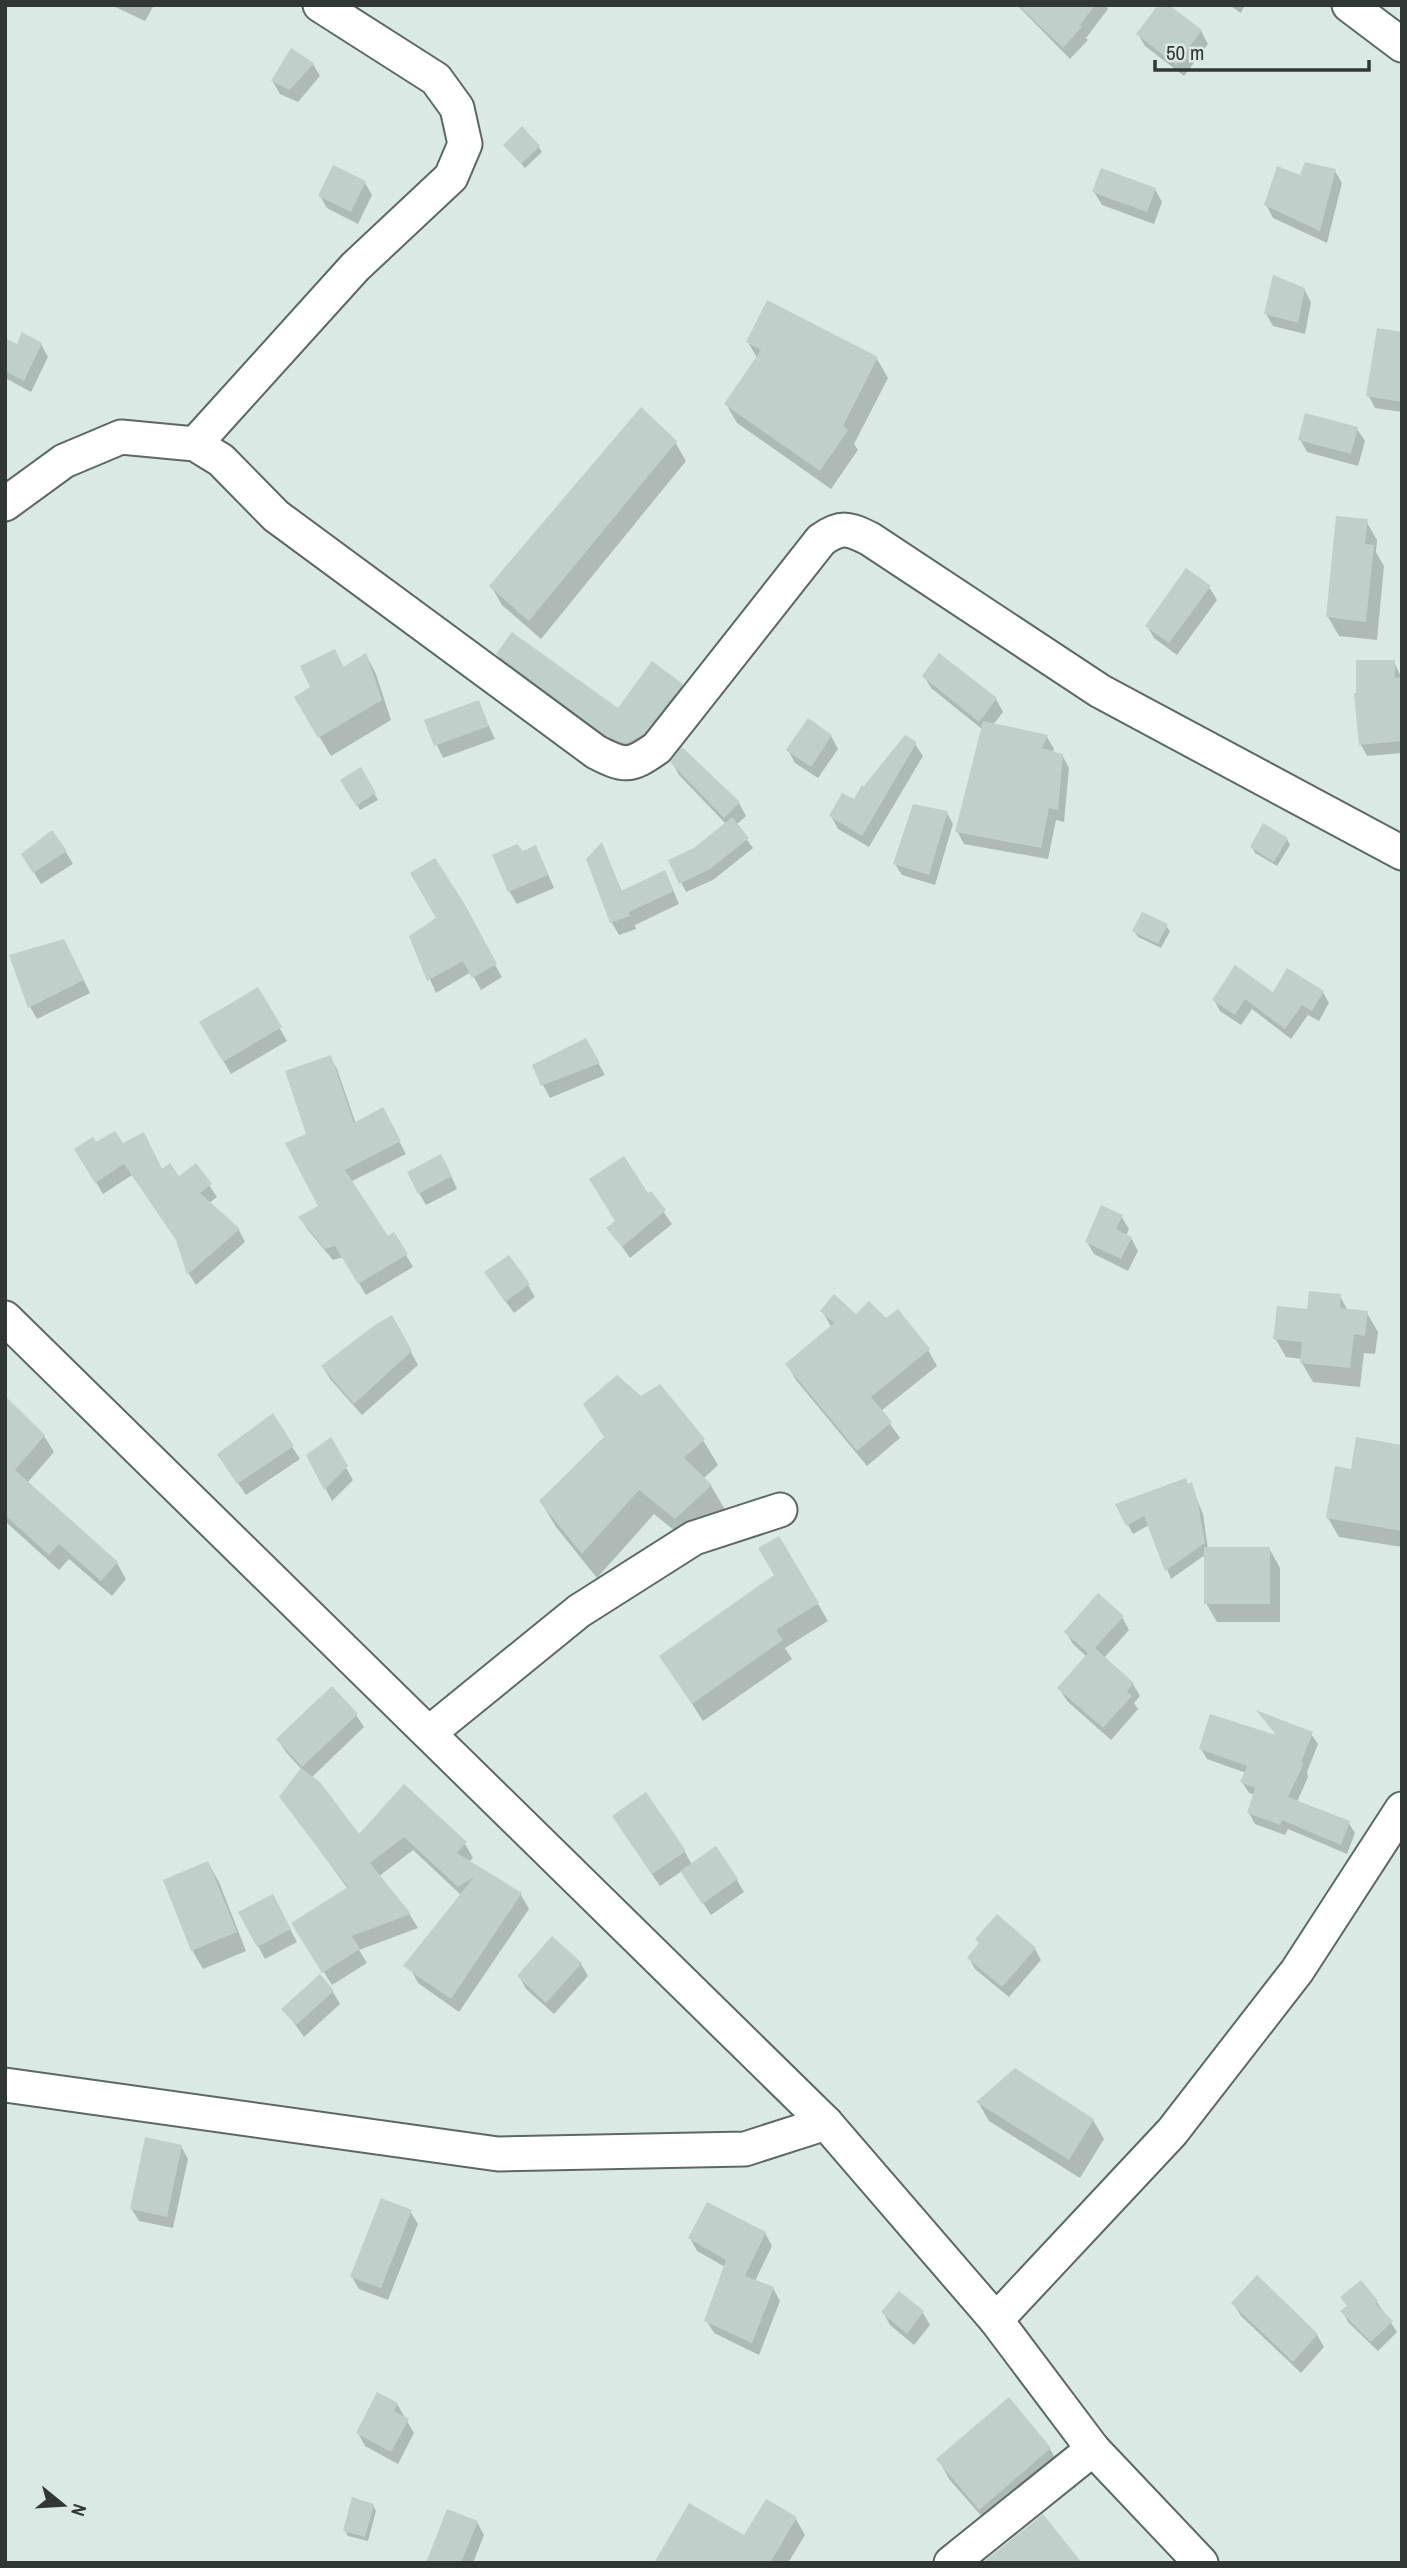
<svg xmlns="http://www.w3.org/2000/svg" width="1407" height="2568" viewBox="0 0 1407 2568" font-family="'Archivo Narrow',sans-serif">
<rect width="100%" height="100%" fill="#dae9e4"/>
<g fill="#0003">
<path d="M 111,5 L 154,5 L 145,21 Z"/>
<path d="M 1017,5 L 1105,5 L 1108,9 L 1086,38 L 1088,40 L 1070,59 Z"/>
<path d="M 1166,5 L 1201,31 L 1208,44 L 1184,76 L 1145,46 L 1138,34 Z"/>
<path d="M 1229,5 L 1245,5 L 1241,13 Z"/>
<path d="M 313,64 L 320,76 L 298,102 L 280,94 L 273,82 Z"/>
<path d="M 505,145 L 539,147 L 542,152 L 525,168 Z"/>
<path d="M 1335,171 L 1342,183 L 1327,243 L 1273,218 L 1266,205 L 1302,178 Z"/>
<path d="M 365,183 L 372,195 L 358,224 L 327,208 L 320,196 Z"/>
<path d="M 1155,189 L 1162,202 L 1154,224 L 1102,205 L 1094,192 Z"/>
<path d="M 1304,289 L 1311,302 L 1305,334 L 1273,326 L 1266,314 Z"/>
<path d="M 1402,334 L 1402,412 L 1375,408 L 1368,395 Z"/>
<path d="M 748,342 L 877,359 L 888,378 L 854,444 L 858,450 L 831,489 L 737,423 L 726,404 L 757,358 Z"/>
<path d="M 41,344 L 48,357 L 31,392 L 5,378 L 5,345 Z"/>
<path d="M 1357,429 L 1365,441 L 1358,466 L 1307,452 L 1300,439 Z"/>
<path d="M 675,442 L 686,461 L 541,639 L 502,605 L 491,586 Z"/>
<path d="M 1366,521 L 1377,540 L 1376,552 L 1384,566 L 1377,640 L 1339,636 L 1328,617 Z"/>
<path d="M 1209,587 L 1217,600 L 1177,655 L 1154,638 L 1147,626 Z"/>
<path d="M 335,651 L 344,668 L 366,655 L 376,674 L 391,720 L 331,756 L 296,698 L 312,688 Z"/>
<path d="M 498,655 L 619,710 L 682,685 L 691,702 L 635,760 L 508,672 Z"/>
<path d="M 1394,662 L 1402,679 L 1402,753 L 1367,756 L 1361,745 Z"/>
<path d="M 924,676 L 996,699 L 1003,712 L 993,725 L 1047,737 L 1054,749 L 1052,753 L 1062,755 L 1069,768 L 1064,822 L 1056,820 L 1048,859 L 964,844 L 957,831 L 982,729 L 931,688 Z"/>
<path d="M 478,702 L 495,739 L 443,758 L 426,721 Z"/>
<path d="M 831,736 L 838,749 L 818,778 L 795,763 L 788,750 Z"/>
<path d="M 915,744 L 923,756 L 869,847 L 838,829 L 831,816 L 854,802 L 865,788 Z"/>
<path d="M 672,762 L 739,803 L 746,816 L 736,825 L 753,848 L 713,880 L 686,892 L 670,861 L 695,849 L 726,824 L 679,775 Z"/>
<path d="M 360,770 L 378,800 L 360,810 L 343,780 Z"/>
<path d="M 947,813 L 953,824 L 935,885 L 902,875 L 895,864 Z"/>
<path d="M 1287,839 L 1290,845 L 1277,866 L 1255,853 L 1252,847 Z"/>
<path d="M 602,845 L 622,892 L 671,885 L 679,904 L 635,925 L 636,929 L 619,935 L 612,923 L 588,860 Z"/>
<path d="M 66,852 L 73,864 L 41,884 L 23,854 Z"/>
<path d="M 435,860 L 502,977 L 481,990 L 471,972 L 436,993 L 411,936 L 439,919 Z"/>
<path d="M 542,860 L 554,888 L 517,904 L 509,891 Z"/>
<path d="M 1166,926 L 1170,931 L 1161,948 L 1138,937 L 1134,931 Z"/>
<path d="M 71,954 L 90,993 L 37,1019 L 30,1007 Z"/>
<path d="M 257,989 L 287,1041 L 231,1074 L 201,1022 Z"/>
<path d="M 1323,992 L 1329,1003 L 1319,1021 L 1308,1015 L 1291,1039 L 1252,1009 L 1241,1025 L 1220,1011 L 1214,1000 Z"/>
<path d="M 586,1041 L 605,1075 L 550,1098 L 543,1085 Z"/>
<path d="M 330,1057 L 337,1069 L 356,1124 L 382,1110 L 406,1154 L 350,1182 L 387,1239 L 394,1235 L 413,1267 L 366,1295 L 343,1257 L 333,1260 L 307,1229 L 300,1217 L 320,1207 L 308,1135 Z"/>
<path d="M 96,1145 L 122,1145 L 179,1179 L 196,1166 L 217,1197 L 209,1203 L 239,1230 L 245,1242 L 196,1285 L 189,1274 L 179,1243 L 132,1175 L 103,1194 L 77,1150 Z"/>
<path d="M 448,1169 L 457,1189 L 426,1205 L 419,1193 Z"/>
<path d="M 651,1194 L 672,1224 L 630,1258 L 609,1228 Z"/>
<path d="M 1121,1216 L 1129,1229 L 1126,1236 L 1131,1238 L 1138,1251 L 1128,1271 L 1094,1254 L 1087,1242 Z"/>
<path d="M 494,1285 L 528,1285 L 535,1297 L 514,1313 Z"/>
<path d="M 1340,1296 L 1348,1311 L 1367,1313 L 1378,1332 L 1375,1354 L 1364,1353 L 1360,1387 L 1313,1382 L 1302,1363 L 1302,1359 L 1286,1357 L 1275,1338 L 1309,1311 Z"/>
<path d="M 822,1311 L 886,1321 L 898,1311 L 928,1350 L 937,1366 L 881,1411 L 900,1438 L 867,1466 L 796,1380 L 787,1364 L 832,1328 Z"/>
<path d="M 392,1317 L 418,1365 L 362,1415 L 330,1379 L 323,1367 Z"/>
<path d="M 641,1398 L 703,1440 L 718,1465 L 703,1479 L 711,1486 L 726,1511 L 690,1543 L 654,1514 L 597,1578 L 556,1527 L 541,1502 L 605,1438 Z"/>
<path d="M 5,1399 L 44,1436 L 54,1452 L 27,1483 L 117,1563 L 126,1579 L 112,1596 L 69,1559 L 59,1570 L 7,1523 L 5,1524 Z"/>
<path d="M 272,1416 L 300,1459 L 246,1495 L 227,1467 Z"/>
<path d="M 330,1439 L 353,1480 L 332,1501 L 308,1455 Z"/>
<path d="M 1402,1446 L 1402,1547 L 1339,1537 L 1328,1518 L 1353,1471 Z"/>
<path d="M 1191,1485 L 1203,1514 L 1208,1549 L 1269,1548 L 1280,1568 L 1280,1622 L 1217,1622 L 1206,1603 L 1205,1555 L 1171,1579 L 1149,1525 L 1133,1534 L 1117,1505 Z"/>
<path d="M 818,1604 L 828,1621 L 785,1648 L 792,1659 L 703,1721 L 661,1656 Z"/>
<path d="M 1122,1617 L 1129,1630 L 1104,1658 L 1133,1684 L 1140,1696 L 1134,1703 L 1138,1709 L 1111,1740 L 1067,1701 L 1059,1688 L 1087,1657 L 1073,1644 L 1066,1632 Z"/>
<path d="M 1260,1714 L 1311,1734 L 1318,1744 L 1307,1772 L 1308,1777 L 1297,1802 L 1348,1822 L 1355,1833 L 1347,1854 L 1288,1829 L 1285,1835 L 1255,1824 L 1249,1813 L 1255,1795 L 1249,1793 L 1242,1782 L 1246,1773 L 1207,1759 L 1201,1749 L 1278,1737 Z"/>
<path d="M 356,1715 L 364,1727 L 311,1778 L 358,1836 L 404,1787 L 465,1844 L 473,1858 L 469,1862 L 521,1895 L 529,1909 L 459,2012 L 418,1983 L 410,1968 L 461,1895 L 413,1850 L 378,1877 L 410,1915 L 418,1928 L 359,1950 L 367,1963 L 332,1985 L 319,1964 L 348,1889 L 281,1797 L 302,1770 L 286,1752 L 278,1740 Z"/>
<path d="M 621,1829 L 685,1852 L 692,1865 L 737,1880 L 744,1892 L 711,1915 L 682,1871 L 660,1886 Z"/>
<path d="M 208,1863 L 219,1882 L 246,1951 L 203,1969 L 192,1950 Z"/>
<path d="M 279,1908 L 297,1942 L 265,1959 L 240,1913 Z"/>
<path d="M 997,1916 L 1035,1949 L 1041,1960 L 1009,1997 L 975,1969 L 969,1958 Z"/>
<path d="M 581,1964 L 588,1976 L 554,2014 L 526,1989 L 519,1976 Z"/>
<path d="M 333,1992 L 340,2004 L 304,2037 L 284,2009 Z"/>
<path d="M 978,2102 L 1093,2120 L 1104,2139 L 1080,2178 L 989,2121 Z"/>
<path d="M 181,2146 L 188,2159 L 173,2228 L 139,2221 L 131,2208 Z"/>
<path d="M 410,2211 L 418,2224 L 388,2300 L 359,2289 L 352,2277 Z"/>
<path d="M 765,2233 L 772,2246 L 755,2281 L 773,2288 L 780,2301 L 759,2355 L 714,2333 L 706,2320 L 725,2267 L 697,2251 L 690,2238 Z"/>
<path d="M 899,2293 L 923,2313 L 930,2325 L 914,2345 L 890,2325 L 883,2312 Z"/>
<path d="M 1377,2302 L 1397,2332 L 1378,2351 L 1348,2322 L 1343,2312 L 1348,2307 Z"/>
<path d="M 1233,2303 L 1317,2335 L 1324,2347 L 1301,2373 L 1241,2316 Z"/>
<path d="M 1009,2400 L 1050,2449 L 1061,2468 L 991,2527 L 949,2479 L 939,2460 Z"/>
<path d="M 397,2404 L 414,2433 L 398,2464 L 365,2446 L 358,2433 Z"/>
<path d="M 373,2505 L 376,2511 L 368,2541 L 348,2536 L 345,2531 Z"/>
<path d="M 796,2519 L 805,2535 L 788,2563 L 656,2563 L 745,2538 Z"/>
<path d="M 477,2522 L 484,2535 L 473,2563 L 427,2563 Z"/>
</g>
<g fill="#c1cfca">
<path d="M 1018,5 L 1095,5 L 1080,25 L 1082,27 L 1063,48 Z"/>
<path d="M 1158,5 L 1169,5 L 1202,30 L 1176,65 L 1136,34 Z"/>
<path d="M 291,48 L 314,63 L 290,90 L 271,81 Z"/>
<path d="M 522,126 L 540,146 L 521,164 L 503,145 Z"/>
<path d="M 1305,162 L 1336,169 L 1320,231 L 1264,205 L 1277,166 L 1300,175 Z"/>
<path d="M 333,165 L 366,181 L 351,212 L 318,196 Z"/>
<path d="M 1101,168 L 1156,188 L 1147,212 L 1092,192 Z"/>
<path d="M 1273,275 L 1305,288 L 1298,323 L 1264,314 Z"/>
<path d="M 767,300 L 878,357 L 843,426 L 848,430 L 820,471 L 724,404 L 761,350 L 746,342 Z"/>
<path d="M 1377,328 L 1402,332 L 1402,402 L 1366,396 Z"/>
<path d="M 22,332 L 42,343 L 24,381 L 5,371 L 5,338 L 17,344 Z"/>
<path d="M 641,407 L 677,441 L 529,621 L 489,586 Z"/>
<path d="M 1305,413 L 1358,427 L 1351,454 L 1298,440 Z"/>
<path d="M 1336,516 L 1368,519 L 1365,544 L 1374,545 L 1366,622 L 1326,617 Z"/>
<path d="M 1186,568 L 1211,586 L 1169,643 L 1145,626 Z"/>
<path d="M 512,632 L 618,708 L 652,661 L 683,684 L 644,734 L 628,743 L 620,742 L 606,736 L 496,654 Z"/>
<path d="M 335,649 L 343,667 L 366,653 L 382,700 L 318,738 L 294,697 L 310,687 L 300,666 Z"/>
<path d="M 939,653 L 997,698 L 979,722 L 922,676 Z"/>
<path d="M 1356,660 L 1395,660 L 1395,678 L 1402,677 L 1402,741 L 1359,745 L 1354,693 L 1356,693 Z"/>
<path d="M 479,700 L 489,726 L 434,746 L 424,720 Z"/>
<path d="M 808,718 L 832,735 L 811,767 L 786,750 Z"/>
<path d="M 983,721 L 1048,735 L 1042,748 L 1063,754 L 1058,810 L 1049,808 L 1041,848 L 955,832 Z"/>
<path d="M 905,735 L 917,742 L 862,836 L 829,816 L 842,793 L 854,799 L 862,785 L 864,786 Z"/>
<path d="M 682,747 L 740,802 L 724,818 L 670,762 Z"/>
<path d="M 361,767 L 376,793 L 356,806 L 340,780 Z"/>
<path d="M 913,804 L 948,811 L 929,875 L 893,864 Z"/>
<path d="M 732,817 L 749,838 L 710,869 L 679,884 L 668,860 L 694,848 Z"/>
<path d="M 1263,823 L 1288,838 L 1274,862 L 1250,847 Z"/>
<path d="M 52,830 L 67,851 L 33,873 L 21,854 Z"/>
<path d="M 602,842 L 621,891 L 665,870 L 674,891 L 629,912 L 630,916 L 610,923 L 586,859 Z"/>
<path d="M 517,844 L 523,851 L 536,845 L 548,875 L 508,892 L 492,855 Z"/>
<path d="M 435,858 L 464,903 L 497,964 L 472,978 L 463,961 L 427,981 L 409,936 L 436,918 L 410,873 Z"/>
<path d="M 1142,912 L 1168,924 L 1158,944 L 1132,931 Z"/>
<path d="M 64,939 L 84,980 L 28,1008 L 9,955 Z"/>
<path d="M 1235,965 L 1273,992 L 1287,968 L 1324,991 L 1312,1011 L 1302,1005 L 1285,1029 L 1245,999 L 1235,1015 L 1212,1000 Z"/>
<path d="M 258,987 L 282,1027 L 223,1062 L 199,1022 Z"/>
<path d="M 586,1038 L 600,1063 L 541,1086 L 532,1065 Z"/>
<path d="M 331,1055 L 354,1123 L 383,1107 L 401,1141 L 345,1170 L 388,1236 L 394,1232 L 408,1254 L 358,1284 L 335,1246 L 325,1249 L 298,1217 L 318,1206 L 285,1143 L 306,1134 L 285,1071 Z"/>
<path d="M 115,1131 L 123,1143 L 144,1132 L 162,1169 L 170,1163 L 179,1176 L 196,1163 L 212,1184 L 200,1193 L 240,1229 L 187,1275 L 176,1240 L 124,1164 L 95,1183 L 74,1149 L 93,1137 L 96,1142 Z"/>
<path d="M 441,1154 L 452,1176 L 418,1194 L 407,1172 Z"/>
<path d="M 624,1156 L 648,1193 L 651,1191 L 666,1210 L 622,1247 L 606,1228 L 615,1221 L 589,1179 Z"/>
<path d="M 1101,1205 L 1123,1215 L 1116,1229 L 1132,1237 L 1121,1259 L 1085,1242 Z"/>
<path d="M 509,1255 L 530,1284 L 505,1302 L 484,1272 Z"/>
<path d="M 1309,1291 L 1341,1294 L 1340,1308 L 1368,1311 L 1365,1336 L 1354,1334 L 1350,1368 L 1300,1363 L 1302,1342 L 1273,1339 L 1277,1306 L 1307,1309 Z"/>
<path d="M 834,1294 L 856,1314 L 869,1301 L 886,1318 L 898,1309 L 930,1349 L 871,1397 L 892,1422 L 857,1451 L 785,1364 L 834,1323 L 820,1311 Z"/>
<path d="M 392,1315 L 412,1351 L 354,1404 L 321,1366 L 375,1325 Z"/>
<path d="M 617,1375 L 641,1396 L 660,1384 L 705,1439 L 684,1458 L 712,1485 L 675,1519 L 639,1490 L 582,1554 L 539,1501 L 604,1437 L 583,1404 Z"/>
<path d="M 5,1396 L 45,1435 L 15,1470 L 118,1562 L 101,1581 L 59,1544 L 49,1555 L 5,1515 Z"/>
<path d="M 273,1413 L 294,1446 L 237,1484 L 217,1454 Z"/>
<path d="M 331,1437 L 348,1466 L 324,1490 L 306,1455 Z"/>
<path d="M 1356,1437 L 1402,1445 L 1402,1531 L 1326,1518 L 1335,1466 L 1351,1469 Z"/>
<path d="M 1186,1478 L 1188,1484 L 1192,1482 L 1198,1503 L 1205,1543 L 1165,1571 L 1144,1516 L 1126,1526 L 1115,1504 Z"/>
<path d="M 779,1536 L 819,1603 L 776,1630 L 783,1640 L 692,1704 L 659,1656 L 774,1575 L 758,1548 Z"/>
<rect x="1204" y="1547" width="66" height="57"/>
<path d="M 1098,1593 L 1124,1616 L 1095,1648 L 1134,1683 L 1127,1691 L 1132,1696 L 1103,1728 L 1057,1688 L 1088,1653 L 1064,1632 Z"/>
<path d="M 332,1686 L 358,1714 L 302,1767 L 276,1739 Z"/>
<path d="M 1256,1710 L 1313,1732 L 1302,1760 L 1303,1765 L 1288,1797 L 1350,1821 L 1341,1845 L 1282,1820 L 1280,1825 L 1247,1813 L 1255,1788 L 1240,1782 L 1247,1766 L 1199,1749 L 1210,1714 L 1276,1735 Z"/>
<path d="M 301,1768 L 320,1782 L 359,1834 L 404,1784 L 467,1842 L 457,1853 L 522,1893 L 451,1999 L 403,1966 L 474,1877 L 458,1887 L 404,1837 L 370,1863 L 411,1914 L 352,1936 L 360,1949 L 322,1973 L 291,1923 L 348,1887 L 279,1797 Z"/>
<path d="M 646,1792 L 686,1851 L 652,1874 L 612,1816 Z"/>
<path d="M 716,1846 L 738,1879 L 702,1904 L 680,1871 Z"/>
<path d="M 208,1861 L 237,1932 L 191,1951 L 163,1880 Z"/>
<path d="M 273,1894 L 291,1929 L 257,1947 L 238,1912 Z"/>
<path d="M 997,1914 L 1036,1948 L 1002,1987 L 967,1958 L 979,1943 L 975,1939 Z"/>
<path d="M 552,1936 L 582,1963 L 546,2003 L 517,1976 Z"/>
<path d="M 320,1974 L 334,1991 L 296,2025 L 281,2009 Z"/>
<path d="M 1015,2068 L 1094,2119 L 1069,2160 L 976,2102 Z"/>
<path d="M 145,2137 L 182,2145 L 167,2217 L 130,2209 Z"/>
<path d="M 381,2198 L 412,2210 L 381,2288 L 350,2277 Z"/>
<path d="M 707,2202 L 766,2232 L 745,2276 L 774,2287 L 752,2343 L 704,2321 L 726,2260 L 688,2238 Z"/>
<path d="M 1257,2275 L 1318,2334 L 1293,2362 L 1231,2303 Z"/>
<path d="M 1361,2280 L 1378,2301 L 1375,2303 L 1393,2321 L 1371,2342 L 1340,2311 L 1347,2306 L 1340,2297 Z"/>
<path d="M 899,2291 L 924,2311 L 907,2334 L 881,2312 Z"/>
<path d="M 377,2392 L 398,2403 L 394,2411 L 409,2419 L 391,2452 L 356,2433 Z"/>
<path d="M 1009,2397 L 1051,2448 L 979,2510 L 936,2459 Z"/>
<path d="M 352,2497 L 374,2504 L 365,2537 L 343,2531 Z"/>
<path d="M 766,2499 L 797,2517 L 770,2563 L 654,2563 L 689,2503 L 744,2535 Z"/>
<path d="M 447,2509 L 478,2521 L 461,2563 L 426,2563 Z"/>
<path d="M 1043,2514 L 1082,2563 L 982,2563 Z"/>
</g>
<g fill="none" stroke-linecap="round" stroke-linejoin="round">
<g stroke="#5c6864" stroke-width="37">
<g id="minor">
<path d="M 1349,5 L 1402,45"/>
<path d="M 195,444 L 355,267 L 451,177 L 465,144 L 457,108 L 436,79 L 320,5"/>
<path d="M 5,504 L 64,461 L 121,437 L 195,444 L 221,460 L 276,516 L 596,752 C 625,767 630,767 657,748 L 821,540 C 841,526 848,528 870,539 L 1100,691 L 1402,853"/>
<path d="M 5,1318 L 826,2123 L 996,2320 L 1093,2449 L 1201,2563"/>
<path d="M 429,1733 L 579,1611 L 694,1538 L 780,1510"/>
<path d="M 5,2085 L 498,2154 L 745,2149 L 826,2123"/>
<path d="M 996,2320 L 1172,2132 L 1297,1971 L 1402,1809"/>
<path d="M 951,2563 L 1093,2449"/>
</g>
</g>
<use href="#minor" stroke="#fff" stroke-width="33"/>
</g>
<rect width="1407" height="2568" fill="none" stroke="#313735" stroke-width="14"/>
<g transform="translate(63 2505) rotate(108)" stroke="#dae9e4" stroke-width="5" paint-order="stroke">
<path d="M0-5L12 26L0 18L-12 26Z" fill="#313735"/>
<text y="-10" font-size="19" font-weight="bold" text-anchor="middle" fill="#313735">N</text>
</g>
<path d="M1155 60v10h214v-10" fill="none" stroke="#313735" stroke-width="3.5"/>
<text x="1166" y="60" font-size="21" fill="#313735" stroke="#dae9e4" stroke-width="5" paint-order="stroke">50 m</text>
</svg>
